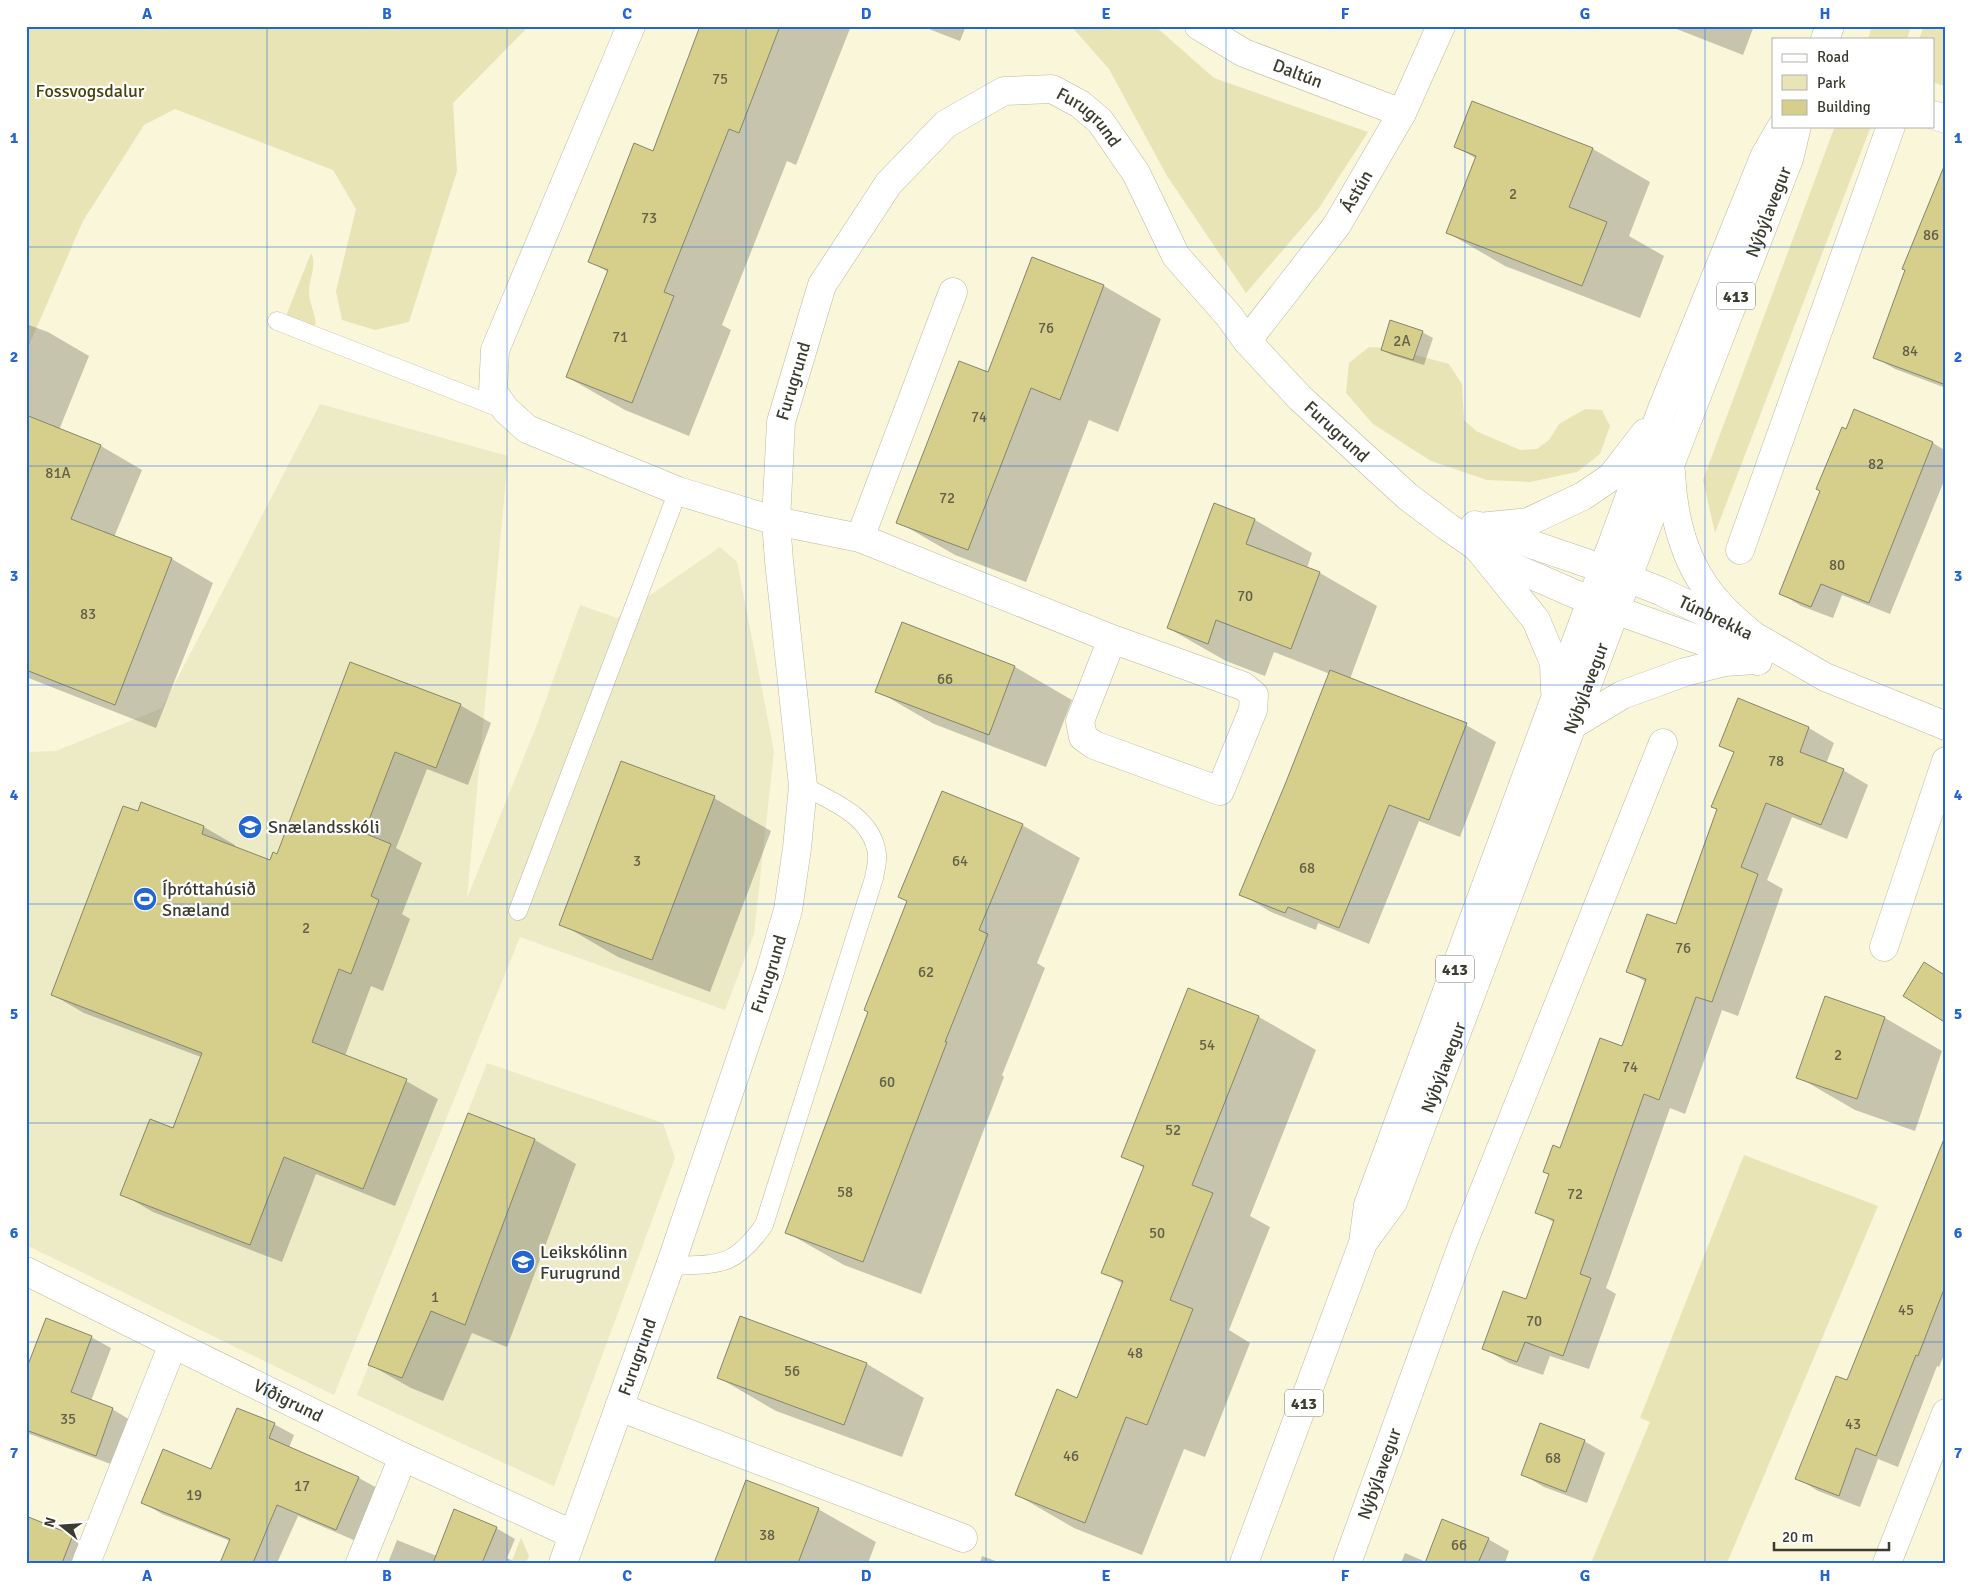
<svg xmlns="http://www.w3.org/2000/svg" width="1972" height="1589" viewBox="0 0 1972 1589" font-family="Signika,sans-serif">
<rect width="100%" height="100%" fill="#f9f6da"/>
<g fill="#edeac6">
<path d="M 320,404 L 508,456 L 467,898 L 536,727 L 580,605 L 617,618 L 720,547 L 737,562 L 774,751 L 754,934 L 725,1010 L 520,937 L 334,1395 L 26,1245 L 26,752 L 56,751 L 162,708 Z"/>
<path d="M 487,1063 L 663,1123 L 675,1158 L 554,1486 L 357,1395 Z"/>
</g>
<g fill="#e9e4b6">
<path d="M 26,26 L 529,26 L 453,103 L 457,171 L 409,322 L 375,330 L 342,320 L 336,291 L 356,209 L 333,170 L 175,109 L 144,125 L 83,221 L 26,352 Z"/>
<path d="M 1071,26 L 1155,26 L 1214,78 L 1368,132 L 1319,208 L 1246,293 L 1167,176 L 1109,69 Z"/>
<path d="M 1872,26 L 1911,26 L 1907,39 L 1868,39 Z"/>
<path d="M 1924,26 L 1946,26 L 1946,87 L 1933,82 L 1933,39 L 1919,39 Z"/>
<path d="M 1835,126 L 1871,126 L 1715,533 L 1703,480 Z"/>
<path d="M 311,253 C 317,264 310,277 309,289 C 308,301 315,312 316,324 L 312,326 L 286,316 Z"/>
<path d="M 1369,347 L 1389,348 L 1449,364 L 1462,384 L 1464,420 L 1476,431 L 1520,450 L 1537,449 L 1549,440 L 1559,424 L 1585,409 L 1602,410 L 1610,426 L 1600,454 L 1577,472 L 1530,482 L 1487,480 L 1431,461 L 1373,424 L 1346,393 L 1349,363 Z"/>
<path d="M 1744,1155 L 1878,1206 L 1727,1563 L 1591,1563 L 1650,1422 L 1640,1418 Z"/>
<path d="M 521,1538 L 529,1556 L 526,1563 L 511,1563 Z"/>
</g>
<g fill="#0003">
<path d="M 702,26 L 851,26 L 796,165 L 787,161 L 722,325 L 731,330 L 689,436 L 625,410 L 567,377 L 608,272 L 589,261 L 653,152 Z"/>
<path d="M 921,26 L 966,26 L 960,41 Z"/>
<path d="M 1669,26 L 1754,26 L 1743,55 Z"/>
<path d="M 1473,103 L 1593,149 L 1650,182 L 1629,236 L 1664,256 L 1640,318 L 1505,266 L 1448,233 L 1477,159 L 1456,147 Z"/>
<path d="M 1946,203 L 1946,388 L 1895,369 L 1874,357 Z"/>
<path d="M 1033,259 L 1104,286 L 1161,319 L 1118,432 L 1089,420 L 1026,582 L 955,555 L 898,522 L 989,373 Z"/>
<path d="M 26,324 L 48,332 L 89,356 L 59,430 L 101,446 L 142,470 L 114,537 L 172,559 L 213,583 L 156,728 L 26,677 Z"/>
<path d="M 1422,332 L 1433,338 L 1424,365 L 1392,355 L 1382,350 Z"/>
<path d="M 1854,411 L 1933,443 L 1946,451 L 1946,476 L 1890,614 L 1842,595 L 1833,618 L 1801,606 L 1780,593 Z"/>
<path d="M 1214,505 L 1255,520 L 1312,553 L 1307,568 L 1320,573 L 1377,606 L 1350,679 L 1466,725 L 1496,742 L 1460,837 L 1419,821 L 1369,944 L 1318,923 L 1316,930 L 1271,912 L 1241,894 L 1330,674 L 1274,652 L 1265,676 L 1226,661 L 1168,628 Z"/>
<path d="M 903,624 L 1015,667 L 1072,700 L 1046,767 L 934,724 L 877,691 Z"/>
<path d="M 350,663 L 460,705 L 491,723 L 468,785 L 427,769 L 396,848 L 422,863 L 402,914 L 410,919 L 383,991 L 371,986 L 345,1056 L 406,1081 L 438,1099 L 395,1206 L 316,1174 L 282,1262 L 153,1212 L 122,1194 L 174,1129 L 201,1057 L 84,1013 L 53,995 L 139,813 L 204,827 L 235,845 L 235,848 L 271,861 L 278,855 Z"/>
<path d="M 1739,700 L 1809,728 L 1834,743 L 1826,764 L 1843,770 L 1868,785 L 1847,839 L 1792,817 L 1767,880 L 1783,889 L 1738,1016 L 1722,1010 L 1685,1114 L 1670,1108 L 1606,1288 L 1616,1294 L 1589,1369 L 1550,1356 L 1543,1375 L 1509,1363 L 1483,1348 L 1527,1301 L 1555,1223 L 1537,1212 L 1550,1175 L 1545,1172 L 1561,1149 L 1622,1048 L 1646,982 L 1627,971 L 1677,926 L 1718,810 L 1735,753 L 1720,745 Z"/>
<path d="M 714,798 L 771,831 L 710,992 L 618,957 L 561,924 Z"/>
<path d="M 1022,825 L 1080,858 L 1037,963 L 1045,968 L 1002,1075 L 1004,1077 L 921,1294 L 844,1265 L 786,1232 L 870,1012 Z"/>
<path d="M 1189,989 L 1259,1017 L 1316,1050 L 1250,1216 L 1270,1227 L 1229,1330 L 1250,1343 L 1205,1457 L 1184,1449 L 1142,1555 L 1074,1528 L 1017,1495 L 1078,1399 L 1123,1284 L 1103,1272 L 1144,1168 L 1123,1156 Z"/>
<path d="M 1825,997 L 1885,1018 L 1942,1051 L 1915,1131 L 1855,1110 L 1798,1077 Z"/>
<path d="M 469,1114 L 535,1140 L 576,1164 L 507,1347 L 472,1333 L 443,1401 L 411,1388 L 370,1365 Z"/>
<path d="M 1946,1140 L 1946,1350 L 1939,1367 L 1937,1366 L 1898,1467 L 1878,1459 L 1860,1507 L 1818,1491 L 1797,1478 L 1848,1382 Z"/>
<path d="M 741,1318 L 867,1364 L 924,1398 L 902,1457 L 776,1411 L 719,1378 Z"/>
<path d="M 91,1337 L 111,1348 L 91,1401 L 112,1409 L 132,1421 L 116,1466 L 27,1433 L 26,1435 L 26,1364 L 30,1365 Z"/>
<path d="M 274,1424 L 294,1435 L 289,1448 L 359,1478 L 379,1489 L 356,1541 L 298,1516 L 277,1563 L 222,1563 L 230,1541 L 162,1514 L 142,1502 L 212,1470 Z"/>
<path d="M 1584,1441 L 1605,1453 L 1587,1503 L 1544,1487 L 1522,1474 Z"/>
<path d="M 818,1509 L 876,1542 L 868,1563 L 715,1563 Z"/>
<path d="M 26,1517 L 73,1536 L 93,1547 L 94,1563 L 26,1563 Z"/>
<path d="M 496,1528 L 515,1539 L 507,1558 L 513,1561 L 512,1563 L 388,1563 L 397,1540 L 437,1556 Z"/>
<path d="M 1488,1539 L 1509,1551 L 1505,1563 L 1401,1563 L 1405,1553 L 1426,1562 Z"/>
<path d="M 982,1556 L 1001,1563 L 980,1563 Z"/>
</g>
<g fill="#d6cf8c" stroke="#87846b">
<path d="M 700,26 L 780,26 L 739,133 L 729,129 L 664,292 L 674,296 L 632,403 L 566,377 L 608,270 L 588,262 L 634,143 L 653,151 Z"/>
<path d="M 1472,101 L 1593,148 L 1569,207 L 1607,222 L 1582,286 L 1446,233 L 1476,156 L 1454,147 Z"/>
<path d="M 1945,164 L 1946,164 L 1946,385 L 1873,358 L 1905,270 L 1902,269 Z"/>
<path d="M 1032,257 L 1104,285 L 1060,400 L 1031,388 L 968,550 L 896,523 L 959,361 L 988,372 Z"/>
<path d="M 1390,320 L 1423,331 L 1413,360 L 1381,350 Z"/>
<path d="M 1854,409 L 1933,442 L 1869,603 L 1821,584 L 1811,607 L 1779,594 L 1820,491 L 1816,489 L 1842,427 L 1846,429 Z"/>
<path d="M 26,415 L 101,445 L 71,519 L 172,558 L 115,705 L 26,670 Z"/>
<path d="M 1214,503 L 1255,519 L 1246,544 L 1320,572 L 1291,649 L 1216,620 L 1208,644 L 1167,628 Z"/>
<path d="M 902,622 L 1015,666 L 989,735 L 875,692 Z"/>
<path d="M 350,662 L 461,704 L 436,768 L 395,752 L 364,833 L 391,844 L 371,896 L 379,900 L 351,974 L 339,969 L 312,1042 L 407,1079 L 363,1189 L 284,1157 L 250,1245 L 120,1195 L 150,1119 L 173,1128 L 202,1053 L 51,995 L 123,806 L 138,811 L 141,802 L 204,826 L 202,834 L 270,860 L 273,852 L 277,854 Z"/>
<path d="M 1330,670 L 1467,723 L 1429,820 L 1389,805 L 1339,928 L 1288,907 L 1285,913 L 1239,895 L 1286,782 Z"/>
<path d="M 1738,698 L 1809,727 L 1800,752 L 1844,769 L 1821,825 L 1766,803 L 1741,867 L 1758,874 L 1712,1002 L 1696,997 L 1659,1100 L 1644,1094 L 1580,1274 L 1591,1278 L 1563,1356 L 1525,1342 L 1517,1362 L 1482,1349 L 1503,1291 L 1526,1299 L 1554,1220 L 1535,1213 L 1549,1174 L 1543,1172 L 1553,1145 L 1560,1148 L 1600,1038 L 1622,1046 L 1646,979 L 1626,972 L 1647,914 L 1676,924 L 1717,809 L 1711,807 L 1734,752 L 1719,746 Z"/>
<path d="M 621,761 L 715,796 L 652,960 L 559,925 Z"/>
<path d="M 942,791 L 1023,824 L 979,930 L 988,934 L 945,1042 L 947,1042 L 863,1262 L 785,1233 L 868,1012 L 864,1010 L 907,901 L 898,897 Z"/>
<path d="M 1924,962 L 1946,976 L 1946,1023 L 1903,996 Z"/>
<path d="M 1188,988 L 1259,1016 L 1192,1185 L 1213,1193 L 1170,1300 L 1193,1309 L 1147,1425 L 1126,1417 L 1085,1523 L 1015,1495 L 1057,1389 L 1077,1398 L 1123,1281 L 1101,1273 L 1144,1166 L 1121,1157 Z"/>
<path d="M 1825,996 L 1885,1017 L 1857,1099 L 1796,1078 Z"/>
<path d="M 468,1113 L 535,1139 L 465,1325 L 431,1311 L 402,1378 L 368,1365 Z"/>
<path d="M 1944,1139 L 1946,1139 L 1946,1284 L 1918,1356 L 1916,1355 L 1876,1456 L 1856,1448 L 1839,1496 L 1795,1479 L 1836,1376 L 1847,1380 Z"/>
<path d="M 740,1316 L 867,1363 L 844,1425 L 717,1378 Z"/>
<path d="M 46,1318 L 92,1336 L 71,1392 L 113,1408 L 96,1456 L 26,1430 L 26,1370 Z"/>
<path d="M 237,1408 L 275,1423 L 269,1438 L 359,1477 L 336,1530 L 277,1505 L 253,1563 L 220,1563 L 230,1539 L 141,1503 L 163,1449 L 211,1469 Z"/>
<path d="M 1540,1423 L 1585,1440 L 1566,1492 L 1521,1475 Z"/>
<path d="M 746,1480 L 819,1508 L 798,1563 L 714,1563 Z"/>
<path d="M 454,1509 L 497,1527 L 482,1563 L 433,1563 Z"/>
<path d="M 26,1516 L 73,1535 L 62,1563 L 26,1563 Z"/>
<path d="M 1442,1519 L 1489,1538 L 1478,1563 L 1425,1563 Z"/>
</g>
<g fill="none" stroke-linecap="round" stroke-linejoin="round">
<g stroke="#bcb99f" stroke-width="19">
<g id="lane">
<path d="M 277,321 L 505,410"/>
<path d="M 518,911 L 678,491"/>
<path d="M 670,1266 C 719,1264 734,1268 764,1225 L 874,878 C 875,871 878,862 877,854 C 872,816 833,802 803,786"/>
</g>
</g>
<g stroke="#bcb99f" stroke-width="29">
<g id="street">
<path d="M 631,26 L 495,350 L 493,392 L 506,410 L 527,429 L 678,491 L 776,521 L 860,538 L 1112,639 L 1243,686 L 1254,695 L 1253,710 L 1220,791 L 1094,745 L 1083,737 L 1080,721 L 1112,639"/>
<path id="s1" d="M 1199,26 L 1244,53 L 1402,113"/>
<path d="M 1933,115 L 1946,119"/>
<path id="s2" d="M 1247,341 L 1337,225 L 1402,113 L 1441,26"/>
<path d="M 1475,525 L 1604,569"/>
<path d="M 860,538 L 953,292"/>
<path d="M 1740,550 L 1891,126"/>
<path d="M 1884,947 L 1946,761"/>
<path d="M 26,1271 L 173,1344"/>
<path d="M 619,1407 L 963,1538"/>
<path id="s3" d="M 86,1563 L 173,1344 L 403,1457 L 572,1534"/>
<path d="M 360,1563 L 403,1457"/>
<path id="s4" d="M 563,1563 L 670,1266 L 770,972 L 788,910 L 797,848 L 803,786 L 779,561 L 776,521 L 781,422 L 822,285 L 889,183 L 946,124 L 1004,91 L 1052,89 L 1080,104 L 1100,121 L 1136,173 L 1176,256 L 1229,316 L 1247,341 L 1300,398 L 1407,496 L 1448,527 L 1477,547 L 1513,567 L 1591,601"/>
<path id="s5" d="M 1347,1563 L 1463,1243 L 1663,743"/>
<path d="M 1887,1563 L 1946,1413"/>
</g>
</g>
<g stroke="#bcb99f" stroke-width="29">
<g id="secondary">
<path id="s6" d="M 1605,569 L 1660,591 L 1754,636 L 1825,677 L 1946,726"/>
<path d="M 1593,602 L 1758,661"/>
</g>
</g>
<g stroke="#bcb99f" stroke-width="29">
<g id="primary">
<path d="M 1825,39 L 1830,26"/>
<path d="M 1671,472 C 1673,521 1687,571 1722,607 C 1732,618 1743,627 1754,636"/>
<path d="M 1479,527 L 1528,522 L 1583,496 L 1611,477 L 1645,433"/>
<path d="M 1477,547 L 1536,620 L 1554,663 L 1555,691"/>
<path d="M 1574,724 L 1622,695 L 1685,672 L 1725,662 L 1755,660"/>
<path id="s7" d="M 1365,1240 L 1393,1202 L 1670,465 L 1789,159 L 1797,126"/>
<path d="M 1244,1563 L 1363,1243 L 1368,1205 L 1662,409 L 1765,155 L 1782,126"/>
</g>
</g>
<use href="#lane" stroke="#fff" stroke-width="18"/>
<use href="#street" stroke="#fff" stroke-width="28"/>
<use href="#secondary" stroke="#fff" stroke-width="28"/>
<use href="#primary" stroke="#fff" stroke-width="28"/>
</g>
<path fill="none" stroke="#2366d2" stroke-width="1" stroke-opacity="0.55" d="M 267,26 L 267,1563M 507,26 L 507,1563M 746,26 L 746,1563M 986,26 L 986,1563M 1226,26 L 1226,1563M 1465,26 L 1465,1563M 1705,26 L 1705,1563M 26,247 L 1946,247M 26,466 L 1946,466M 26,685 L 1946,685M 26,904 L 1946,904M 26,1123 L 1946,1123M 26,1342 L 1946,1342"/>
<defs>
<g id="school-disc" transform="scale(1.25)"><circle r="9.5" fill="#2366d2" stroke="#fff"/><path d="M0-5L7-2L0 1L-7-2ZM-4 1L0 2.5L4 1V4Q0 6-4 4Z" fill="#fff"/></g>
<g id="stadium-disc" transform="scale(1.25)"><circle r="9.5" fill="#2366d2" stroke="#fff"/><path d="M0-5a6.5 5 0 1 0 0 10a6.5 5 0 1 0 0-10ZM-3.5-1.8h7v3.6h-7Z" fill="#fff"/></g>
</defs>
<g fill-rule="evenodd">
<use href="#school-disc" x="250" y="827"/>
<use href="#stadium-disc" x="145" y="899"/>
<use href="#school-disc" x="523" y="1262"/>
</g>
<g text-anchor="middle" stroke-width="4.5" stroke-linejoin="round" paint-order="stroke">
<g font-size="15" fill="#626047">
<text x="720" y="84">75</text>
<text x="1513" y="199">2</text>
<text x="649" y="223">73</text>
<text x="1931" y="240">86</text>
<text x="1046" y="333">76</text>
<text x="620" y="342">71</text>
<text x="1402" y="346">2A</text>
<text x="1910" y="356">84</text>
<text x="979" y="422">74</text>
<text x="1876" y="469">82</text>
<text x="58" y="478">81A</text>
<text x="947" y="503">72</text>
<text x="1837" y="570">80</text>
<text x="1245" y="601">70</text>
<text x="88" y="619">83</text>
<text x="945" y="684">66</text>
<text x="1776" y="766">78</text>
<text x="637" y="866">3</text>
<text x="960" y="866">64</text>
<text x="1307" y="873">68</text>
<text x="306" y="933">2</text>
<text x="1683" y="953">76</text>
<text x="926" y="977">62</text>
<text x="1207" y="1050">54</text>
<text x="1838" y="1060">2</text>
<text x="1630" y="1072">74</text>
<text x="887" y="1087">60</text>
<text x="1173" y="1135">52</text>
<text x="845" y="1197">58</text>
<text x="1575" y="1199">72</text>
<text x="1157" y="1238">50</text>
<text x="435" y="1302">1</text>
<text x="1906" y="1315">45</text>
<text x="1534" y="1326">70</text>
<text x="1135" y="1358">48</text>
<text x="792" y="1376">56</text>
<text x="68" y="1424">35</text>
<text x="1853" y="1429">43</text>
<text x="1071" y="1461">46</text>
<text x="1553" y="1463">68</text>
<text x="302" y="1491">17</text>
<text x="194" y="1500">19</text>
<text x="767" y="1540">38</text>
<text x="1459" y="1550">66</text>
</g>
<g fill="#fff" stroke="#76766e" stroke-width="1">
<rect x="1717" y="282.5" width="38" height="27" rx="4"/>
<rect x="1436" y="955.5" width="38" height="27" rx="4"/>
<rect x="1285" y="1389.5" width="38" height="27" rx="4"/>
</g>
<g font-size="16" font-weight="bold" fill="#3c3b30">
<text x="1736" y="302">413</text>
<text x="1455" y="975">413</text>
<text x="1304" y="1409">413</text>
</g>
<g font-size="18" fill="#3c3b30" stroke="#fff">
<text dy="6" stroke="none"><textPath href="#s1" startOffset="110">Daltún</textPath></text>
<text dy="6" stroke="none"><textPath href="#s4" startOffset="1690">Furugrund</textPath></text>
<text dy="6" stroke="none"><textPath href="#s2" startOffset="186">Ástún</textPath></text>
<text dy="6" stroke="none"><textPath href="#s7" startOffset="1106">Nýbýlavegur</textPath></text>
<text dy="6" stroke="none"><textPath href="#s4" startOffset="1224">Furugrund</textPath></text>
<text dy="6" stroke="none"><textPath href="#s4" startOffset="2095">Furugrund</textPath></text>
<text dy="6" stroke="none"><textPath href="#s6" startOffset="121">Túnbrekka</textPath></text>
<text dy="6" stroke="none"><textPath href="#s7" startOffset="596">Nýbýlavegur</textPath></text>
<text dy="6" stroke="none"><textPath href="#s4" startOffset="624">Furugrund</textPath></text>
<text dy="6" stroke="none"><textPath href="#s7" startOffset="191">Nýbýlavegur</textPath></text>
<text dy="6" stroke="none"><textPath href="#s4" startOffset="219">Furugrund</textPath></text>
<text dy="6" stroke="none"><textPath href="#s3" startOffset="364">Víðigrund</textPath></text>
<text dy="6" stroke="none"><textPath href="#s5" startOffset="95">Nýbýlavegur</textPath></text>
</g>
<g font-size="18" fill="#453f09" stroke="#fff">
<text x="90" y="97">Fossvogsdalur</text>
</g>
<g font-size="18" fill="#3c3b30" stroke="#fff" text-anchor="start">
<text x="268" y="833">Snælandsskóli</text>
<text x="162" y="895">Íþróttahúsið<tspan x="162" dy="21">Snæland</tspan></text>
<text x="540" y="1258">Leikskólinn<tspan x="540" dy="21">Furugrund</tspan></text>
</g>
</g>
<rect width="1972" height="1589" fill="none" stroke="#ffffff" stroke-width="55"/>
<rect x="1772" y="38" width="162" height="90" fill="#ffffff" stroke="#b1b1ac"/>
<rect x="1782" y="54" width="25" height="8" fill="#ffffff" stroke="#b1b1ac"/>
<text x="1817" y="62" font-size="15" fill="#3c3b30">Road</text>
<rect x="1782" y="75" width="25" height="15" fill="#e9e4b6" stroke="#b1b1ac"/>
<text x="1817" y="88" font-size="15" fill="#3c3b30">Park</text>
<rect x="1782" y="100" width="25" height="15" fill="#d6cf8c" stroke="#b1b1ac"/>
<text x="1817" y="112" font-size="15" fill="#3c3b30">Building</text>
<g transform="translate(62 1526) rotate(287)" stroke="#ffffff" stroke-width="4" paint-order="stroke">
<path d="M0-4L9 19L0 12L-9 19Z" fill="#3c3b30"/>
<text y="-8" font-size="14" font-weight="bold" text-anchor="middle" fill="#3c3b30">N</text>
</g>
<path d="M1774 1542v8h115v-8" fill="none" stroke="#3c3b30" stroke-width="2.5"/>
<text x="1782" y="1542" font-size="15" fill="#3c3b30" stroke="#ffffff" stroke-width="4" paint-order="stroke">20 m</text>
<rect x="28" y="28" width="1916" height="1534" fill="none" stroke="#2366d2" stroke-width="2"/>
<g font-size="16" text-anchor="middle" font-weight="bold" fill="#2366d2">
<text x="147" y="19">A</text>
<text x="387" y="19">B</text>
<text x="627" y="19">C</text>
<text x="866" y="19">D</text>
<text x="1106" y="19">E</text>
<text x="1345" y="19">F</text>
<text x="1585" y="19">G</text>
<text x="1825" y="19">H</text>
<text x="14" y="143">1</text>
<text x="1958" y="143">1</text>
<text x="14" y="362">2</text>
<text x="1958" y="362">2</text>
<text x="14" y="581">3</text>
<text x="1958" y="581">3</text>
<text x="14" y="800">4</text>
<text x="1958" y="800">4</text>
<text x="14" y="1019">5</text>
<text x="1958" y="1019">5</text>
<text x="14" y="1238">6</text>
<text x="1958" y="1238">6</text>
<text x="14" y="1458">7</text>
<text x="1958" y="1458">7</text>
<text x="147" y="1581">A</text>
<text x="387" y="1581">B</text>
<text x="627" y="1581">C</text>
<text x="866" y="1581">D</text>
<text x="1106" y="1581">E</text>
<text x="1345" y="1581">F</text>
<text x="1585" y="1581">G</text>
<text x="1825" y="1581">H</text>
</g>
</svg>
